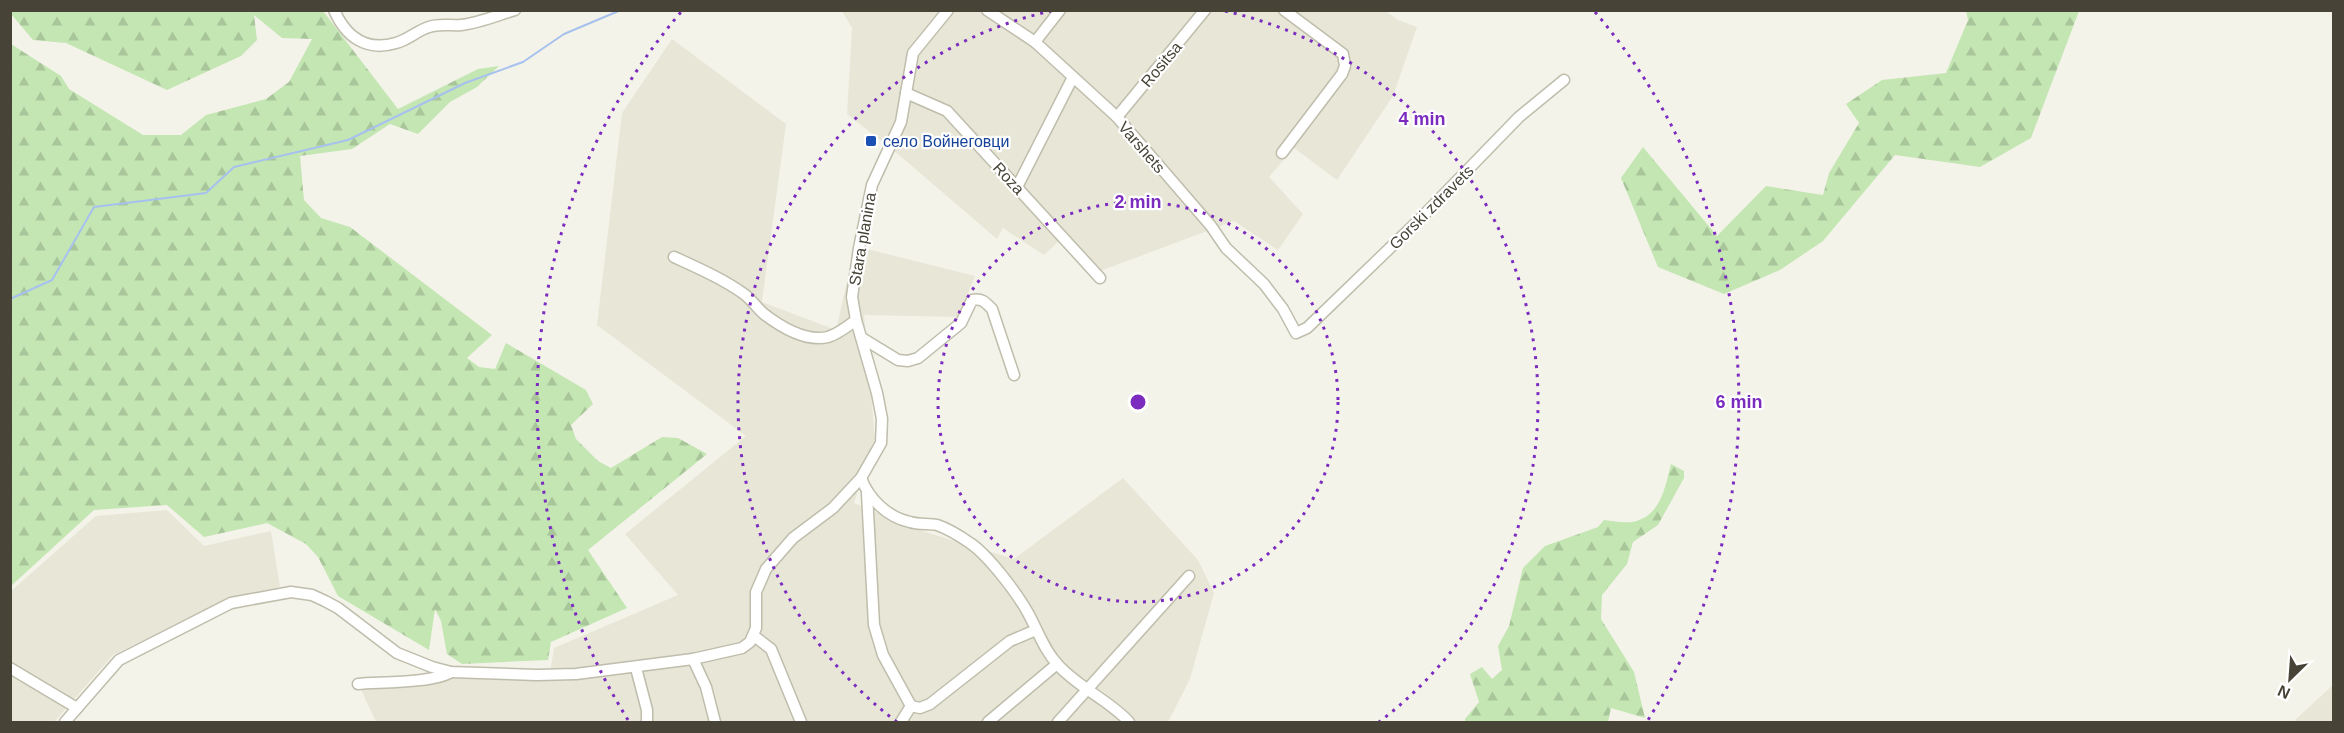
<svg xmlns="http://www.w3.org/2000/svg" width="2344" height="733" viewBox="0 0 2344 733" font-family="Arial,sans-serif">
<defs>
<pattern id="forest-firs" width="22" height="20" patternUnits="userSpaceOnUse" patternTransform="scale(1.5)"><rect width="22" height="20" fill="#c3e6b3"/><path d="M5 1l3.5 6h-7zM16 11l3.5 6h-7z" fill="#a9c69b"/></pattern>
</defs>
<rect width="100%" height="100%" fill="#f4f3e9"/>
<g fill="#e7e6d7">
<path d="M 1384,10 L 1398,20 L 1417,27 L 1393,96 L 1337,180 L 1294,148 L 1269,177 L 1303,214 L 1278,250 L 1234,221 L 1095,273 L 1061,239 L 1044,255 L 1003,228 L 997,239 L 899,155 L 847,114 L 852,28 L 842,11 Z"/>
<path d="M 672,39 L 786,124 L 762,302 L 836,330 L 855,246 L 975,276 L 958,317 L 864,315 L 875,440 L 854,503 L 919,530 L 1014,559 L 1123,478 L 1198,560 L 1214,593 L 1190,679 L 1168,722 L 376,722 L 357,681 L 550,674 L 554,648 L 678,595 L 625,534 L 746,436 L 597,325 L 622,113 Z"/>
<path d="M 167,510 L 204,546 L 271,531 L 280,587 L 220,602 L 113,655 L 54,722 L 11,722 L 10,592 L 96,516 Z"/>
<path d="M 2333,685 L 2333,722 L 2295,722 L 2296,719 Z"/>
</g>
<g fill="url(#forest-firs)">
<path d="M 11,10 L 323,11 L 398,109 L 478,69 L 499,66 L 477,87 L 450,102 L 418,134 L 390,124 L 352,149 L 300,156 L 304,200 L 321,218 L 350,227 L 492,335 L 467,358 L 479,367 L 495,369 L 506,343 L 586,390 L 593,404 L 571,425 L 576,439 L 598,461 L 611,468 L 662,437 L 678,438 L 707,454 L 588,550 L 627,608 L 551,642 L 548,660 L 462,664 L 447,654 L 441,621 L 435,609 L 429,650 L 338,596 L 318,557 L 306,544 L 267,523 L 204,537 L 167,505 L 94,510 L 11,586 L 11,44 L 61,76 L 69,89 L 143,135 L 181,135 L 206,115 L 266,99 L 289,82 L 312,39 L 282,38 L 254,15 L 257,40 L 241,56 L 167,90 L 66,43 L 33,40 L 11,14 Z"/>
<path d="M 1966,11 L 2079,11 L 2031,138 L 1980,167 L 1895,155 L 1823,241 L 1780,270 L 1724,294 L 1658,267 L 1621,178 L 1643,147 L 1717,236 L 1766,186 L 1823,195 L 1829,173 L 1859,123 L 1846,104 L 1882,80 L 1946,73 L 1968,20 Z"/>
<path d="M 1671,464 L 1684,471 L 1684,478 L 1658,525 L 1633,542 L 1627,564 L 1602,595 L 1601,619 L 1634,672 L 1645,718 L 1611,708 L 1608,722 L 1465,722 L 1465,719 L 1479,702 L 1470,674 L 1482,667 L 1492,679 L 1502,670 L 1498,646 L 1509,626 L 1523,568 L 1545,546 L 1598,527 L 1604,520 C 1613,521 1623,523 1632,522 C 1661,517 1665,487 1671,464 Z"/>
</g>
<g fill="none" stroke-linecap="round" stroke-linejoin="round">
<path stroke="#a7c1ee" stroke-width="2" d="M 10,299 L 52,280 L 94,207 L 206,193 L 234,167 L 348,140 L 465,83 L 523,62 L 564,34 L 621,10"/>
<g stroke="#bfbdab" stroke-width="13">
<g id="minor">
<path d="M 334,10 C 346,37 366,52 396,43 C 408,40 418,30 429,27 C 439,23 451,26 461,25 C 479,23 498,15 515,10"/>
<path d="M 987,10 L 1035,42 L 1117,117 L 1211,226 L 1226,248 L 1264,284 L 1283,309 L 1296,333 L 1307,328 L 1420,219 L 1519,117 L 1564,80"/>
<path d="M 1035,42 L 1060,10"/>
<path d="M 906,93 L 947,111 L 1100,278"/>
<path d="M 1117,117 L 1205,10"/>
<path d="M 1282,153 L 1342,74 L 1345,66 L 1343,54 L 1284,10"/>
<path d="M 1017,187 L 1073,77"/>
<path d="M 674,257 C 698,268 723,279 744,294 C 752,300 757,308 764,314 C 781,327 806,342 828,337 C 838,334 848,326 856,320"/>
<path d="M 862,338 L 898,360 L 908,361 L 918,358 L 961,323 L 972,300 C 982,298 985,302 992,309 L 1014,375"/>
<path d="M 861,478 C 869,499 887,517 910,522 C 919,525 929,523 937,525 C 949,529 960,536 970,543 C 988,555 1017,593 1028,613 C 1038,631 1044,650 1058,665 C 1079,688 1110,701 1129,722"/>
<path d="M 867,493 L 874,625 L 883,655 L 911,706"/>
<path d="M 754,636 L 771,649 L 801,722"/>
<path d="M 693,659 L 706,687 L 715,722"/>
<path d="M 10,668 L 77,708"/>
<path d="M 636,668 L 647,710 L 647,722"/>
<path d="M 358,684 C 380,682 434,683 451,672"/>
<path d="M 911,706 L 920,708 L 930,704 L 1010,641 L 1036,630"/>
<path d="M 65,722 L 119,660 L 231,603 L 291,592 L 312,595 L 325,601 L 338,608 L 397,653 L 432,667 L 451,672 L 537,675 L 576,674 L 693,659 L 742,648 L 750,642 L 756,628 L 756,592 L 766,569 L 793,538 L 833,508 L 861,478 L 881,443 L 882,419 L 877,393 L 856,320 L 852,297 L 859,248 L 872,185 L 901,122 L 913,53 L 948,10"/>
<path d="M 901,722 L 911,706"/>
<path d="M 988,722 L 1057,664"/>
<path d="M 1058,722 L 1189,576"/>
</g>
</g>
<use href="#minor" stroke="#fff" stroke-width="10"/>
</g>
<g fill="none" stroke="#7b2cbf" stroke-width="3" stroke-dasharray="3 6">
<circle cx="1138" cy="402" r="200"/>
<path d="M897 722A401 401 0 0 1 1051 11M1225 11A401 401 0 0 1 1379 722"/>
<path d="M628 720A601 601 0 0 1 681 12M1595 12A601 601 0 0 1 1648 720"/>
</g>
<rect fill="#1a4fb4" stroke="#fff" stroke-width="2" x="865" y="135" width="12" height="12" rx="3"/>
<g text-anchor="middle" stroke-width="4.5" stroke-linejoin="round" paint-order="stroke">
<g font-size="16" fill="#474437" stroke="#fff">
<text transform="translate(1161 64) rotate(-50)" y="6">Rositsa</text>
<text transform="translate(1142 147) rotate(49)" y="6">Varshets</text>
<text transform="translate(1009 178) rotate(47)" y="6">Roza</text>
<text transform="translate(1431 207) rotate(-45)" y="6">Gorski zdravets</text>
<text transform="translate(862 239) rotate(-80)" y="6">Stara planina</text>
</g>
<g font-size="16" fill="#164399" stroke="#fff" text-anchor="start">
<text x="883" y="147">село Войнеговци</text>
</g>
</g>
<circle cx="1138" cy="402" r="9" fill="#7b2cbf" stroke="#fff" stroke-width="3"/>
<g font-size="18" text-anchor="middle" font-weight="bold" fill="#7b2cbf" stroke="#fff" stroke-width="4.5" stroke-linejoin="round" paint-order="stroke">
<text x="1422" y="125">4 min</text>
<text x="1138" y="208">2 min</text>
<text x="1739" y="408">6 min</text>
</g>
<rect width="2344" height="733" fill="none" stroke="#474437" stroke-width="24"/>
<g transform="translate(2290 679) rotate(205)" stroke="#ffffff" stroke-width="4.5" paint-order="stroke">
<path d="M0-4.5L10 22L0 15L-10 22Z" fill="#474437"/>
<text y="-9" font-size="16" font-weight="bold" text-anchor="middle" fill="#474437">N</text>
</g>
</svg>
